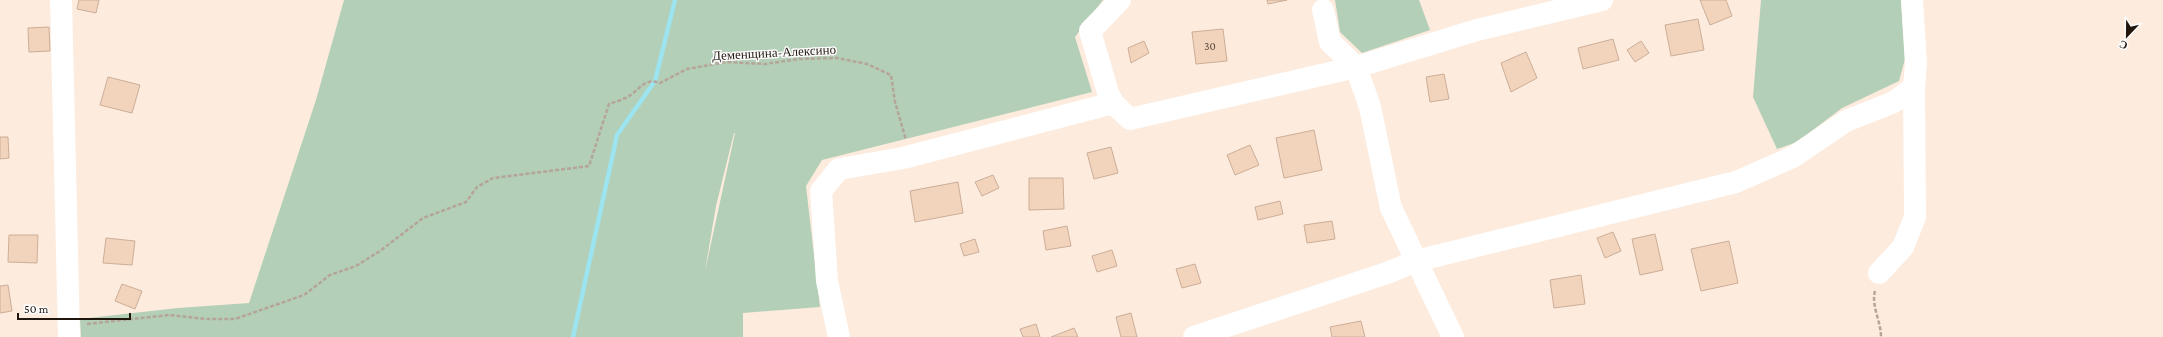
<svg xmlns="http://www.w3.org/2000/svg" width="2163" height="337" viewBox="0 0 2163 337" font-family="'Crimson Pro',serif">
<rect width="100%" height="100%" fill="#fdebdd"/>
<g fill="#b3cfb7" fill-rule="evenodd">
<path d="M 344,0 L 1103,0 L 1075,37 L 1092,92 L 822,160 L 806,186 L 820,307 L 743,313 L 743,337 L 81,337 L 80,319 L 178,308 L 249,303 L 316,100 ZM 734,133 L 735,133 L 705,271 L 716,206 Z"/>
<path d="M 1335,0 L 1419,0 L 1430,30 L 1362,53 L 1340,32 Z"/>
<path d="M 1761,0 L 1901,0 L 1905,59 L 1899,81 L 1842,108 L 1797,142 L 1777,149 L 1753,97 Z"/>
</g>
<g fill="none" stroke-linecap="round" stroke-linejoin="round">
<path stroke="#9ce4ef" stroke-width="4.5" d="M 573,337 L 617,135 L 655,81 L 675,0"/>
</g>
<g fill="#f2d4bd" stroke="#ccae98">
<path d="M 79,0 L 99,0 L 96,13 L 77,9 Z"/>
<path d="M 1267,0 L 1287,0 L 1268,4 Z"/>
<path d="M 1700,0 L 1726,0 L 1732,16 L 1710,25 Z"/>
<path d="M 1698,19 L 1704,50 L 1671,56 L 1665,25 Z"/>
<path d="M 49,27 L 50,51 L 29,52 L 28,28 Z"/>
<path d="M 1223,29 L 1227,61 L 1196,64 L 1192,32 Z"/>
<path d="M 1613,39 L 1619,60 L 1583,69 L 1578,48 Z"/>
<path d="M 1144,41 L 1149,53 L 1131,63 L 1128,48 Z"/>
<path d="M 1641,41 L 1649,53 L 1635,62 L 1627,50 Z"/>
<path d="M 1526,52 L 1537,78 L 1511,92 L 1501,63 Z"/>
<path d="M 1444,74 L 1449,99 L 1430,102 L 1426,77 Z"/>
<path d="M 108,77 L 140,85 L 132,113 L 100,105 Z"/>
<path d="M 1314,130 L 1322,170 L 1284,178 L 1276,138 Z"/>
<path d="M 0,137 L 8,137 L 9,158 L 0,159 Z"/>
<path d="M 1250,145 L 1259,165 L 1235,175 L 1227,155 Z"/>
<path d="M 1111,147 L 1118,173 L 1094,179 L 1087,153 Z"/>
<path d="M 993,175 L 999,188 L 982,196 L 975,182 Z"/>
<path d="M 1029,178 L 1063,178 L 1064,209 L 1029,210 Z"/>
<path d="M 958,182 L 963,213 L 915,222 L 910,191 Z"/>
<path d="M 1280,201 L 1283,214 L 1258,220 L 1255,207 Z"/>
<path d="M 1332,221 L 1335,239 L 1307,243 L 1304,225 Z"/>
<path d="M 1067,226 L 1071,246 L 1046,250 L 1043,231 Z"/>
<path d="M 1613,232 L 1621,251 L 1605,258 L 1597,238 Z"/>
<path d="M 1655,234 L 1663,270 L 1640,275 L 1632,239 Z"/>
<path d="M 9,235 L 38,235 L 37,263 L 8,262 Z"/>
<path d="M 106,238 L 135,241 L 132,265 L 103,263 Z"/>
<path d="M 975,239 L 979,252 L 964,256 L 960,244 Z"/>
<path d="M 1729,241 L 1738,283 L 1701,291 L 1691,249 Z"/>
<path d="M 1112,250 L 1117,266 L 1097,272 L 1092,256 Z"/>
<path d="M 1195,264 L 1201,283 L 1182,288 L 1176,269 Z"/>
<path d="M 1581,275 L 1585,304 L 1554,308 L 1550,280 Z"/>
<path d="M 122,284 L 142,291 L 135,309 L 115,301 Z"/>
<path d="M 8,285 L 12,311 L 0,313 L 0,286 Z"/>
<path d="M 1131,313 L 1137,337 L 1121,337 L 1116,317 Z"/>
<path d="M 1361,321 L 1365,337 L 1332,337 L 1330,327 Z"/>
<path d="M 1036,324 L 1040,337 L 1023,337 L 1020,329 Z"/>
<path d="M 1074,328 L 1078,337 L 1051,337 Z"/>
</g>
<g fill="none" stroke-linecap="round" stroke-linejoin="round">
<g stroke="#b5a599" stroke-width="2.5" stroke-dasharray="4 2" stroke-linecap="butt">
<path d="M 1875,291 C 1871,306 1881,321 1881,337"/>
<path d="M 87,324 L 169,315 L 206,319 L 235,319 L 304,295 L 330,275 L 356,266 L 380,251 L 423,218 L 466,202 L 477,187 L 493,178 L 589,166 L 609,104 C 615,102 622,100 627,97 C 639,91 644,77 660,83 L 687,69 L 726,62 L 765,64 L 799,59 L 837,58 L 867,64 L 891,75 L 895,102 L 906,140"/>
</g>
<g stroke="#fff" stroke-width="22">
<path d="M 61,0 L 69,337"/>
<path d="M 1323,10 L 1330,42 L 1356,67 L 1370,107 L 1391,208 L 1453,337"/>
<path d="M 1113,103 L 1108,93 L 1090,31 L 1120,0"/>
<path d="M 1879,273 L 1903,247 L 1915,217 L 1914,87 L 1916,64 L 1912,0"/>
<path d="M 839,337 L 827,281 L 821,191 L 839,169 L 903,158 L 1113,103 L 1130,119 L 1356,67 L 1477,30 L 1602,0"/>
<path d="M 1194,337 L 1387,273 L 1416,261 L 1736,182 L 1793,157 L 1846,121 L 1894,102 L 1914,87"/>
</g>
</g>
<g text-anchor="middle" stroke-width="3" stroke-linejoin="round" paint-order="stroke">
<g font-size="11" fill="#55463a">
<text x="1210" y="50">30</text>
</g>
<g font-size="13" fill="#21160e" stroke="#fcfcfc">
<text transform="translate(774 52) rotate(-3)" y="5">Деменщина-Алексино</text>
</g>
</g>
<g transform="translate(2127 36) rotate(202)" stroke="#fcfcfc" stroke-width="3" paint-order="stroke">
<path d="M0-3L7 15L0 10L-7 15Z" fill="#21160e"/>
<text y="-6" font-size="11" font-weight="bold" text-anchor="middle" fill="#21160e">С</text>
</g>
<path d="M18 313v6h112v-6" fill="none" stroke="#21160e" stroke-width="2"/>
<text x="24" y="313" font-size="12" fill="#21160e" stroke="#fcfcfc" stroke-width="3" paint-order="stroke">50 m</text>
</svg>
